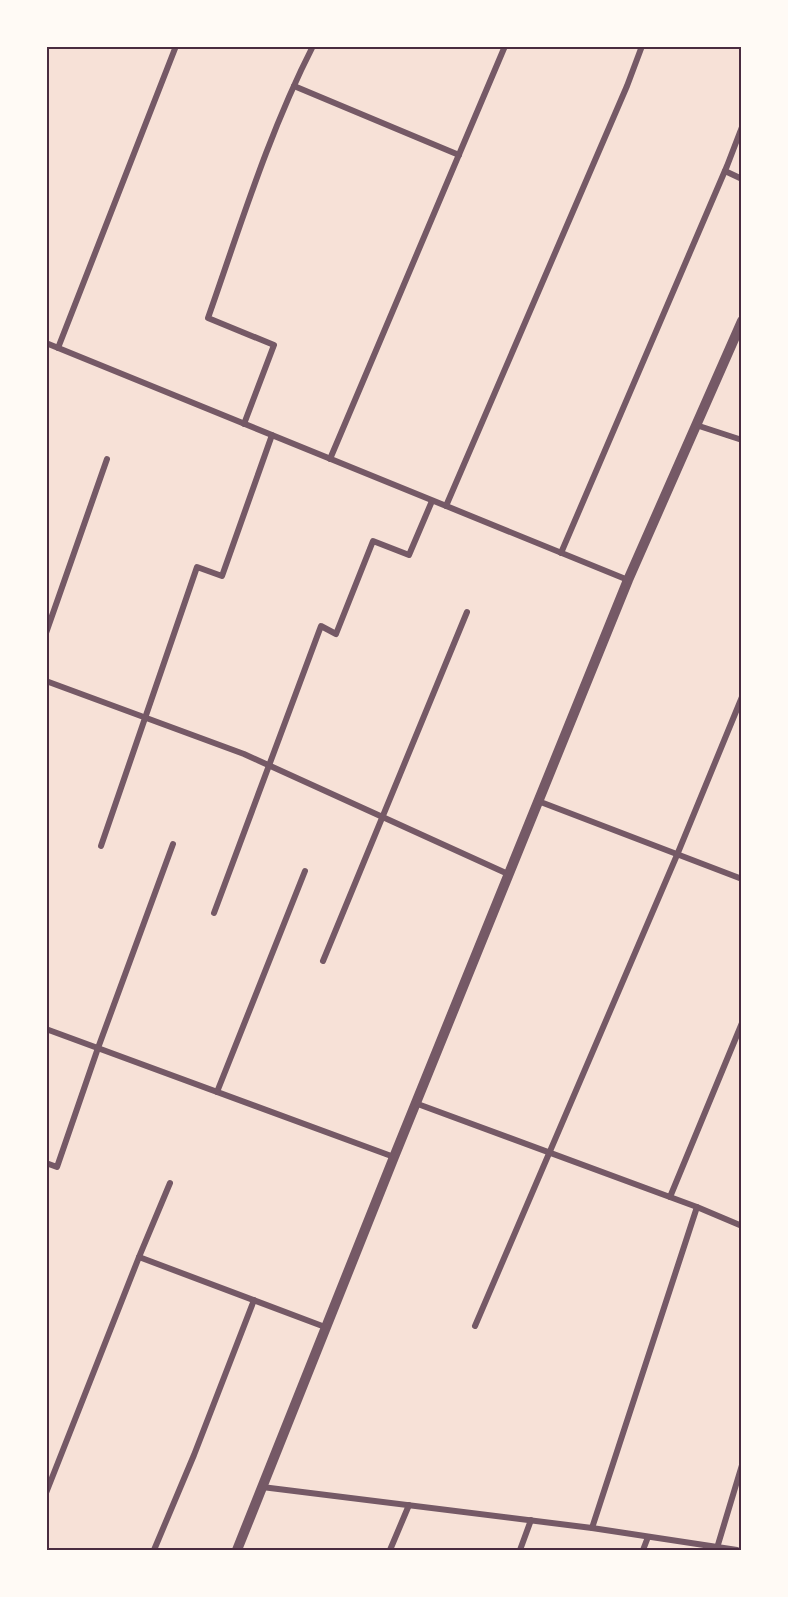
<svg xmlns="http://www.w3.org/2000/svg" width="788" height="1597" viewBox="0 0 788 1597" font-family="Lora,serif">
<rect width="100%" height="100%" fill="#f7e1d7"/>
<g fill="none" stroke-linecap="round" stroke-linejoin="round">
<g stroke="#755966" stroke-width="6">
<path d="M 294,86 L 459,155"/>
<path d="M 725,171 L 742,179"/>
<path d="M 46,343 L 628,580"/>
<path d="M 58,348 L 176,46"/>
<path d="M 244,424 L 274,345 L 208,318 C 240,227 269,132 313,46"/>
<path d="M 696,425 L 742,440"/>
<path d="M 330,459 L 505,46"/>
<path d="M 446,506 L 627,86 L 642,46"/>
<path d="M 561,553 L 727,166 L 742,127"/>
<path d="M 46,633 L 107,459"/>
<path d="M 46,681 L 244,754 L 508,874"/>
<path d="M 538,801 L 742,879"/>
<path d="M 101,846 L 197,567 L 222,576 L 272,435"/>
<path d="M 214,913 L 321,626 L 336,634 L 373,541 L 409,555 L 432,501"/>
<path d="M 323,961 L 467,612"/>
<path d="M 46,1029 L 394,1157"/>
<path d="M 217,1092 L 305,871"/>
<path d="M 415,1103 L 697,1207 L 742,1226"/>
<path d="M 46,1163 L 57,1167 L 98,1048 L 173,844"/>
<path d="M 670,1197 L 742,1023"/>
<path d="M 139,1257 L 325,1327"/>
<path d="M 475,1326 L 677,855 L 742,697"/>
<path d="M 262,1487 L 592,1528 L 737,1550"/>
<path d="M 46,1493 L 139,1257 L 170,1183"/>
<path d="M 592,1528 L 697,1207"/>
<path d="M 717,1548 L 742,1465"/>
<path d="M 154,1550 L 194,1455 L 254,1300"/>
<path d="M 390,1550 L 409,1505"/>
<path d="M 520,1550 L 531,1520"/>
<path d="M 643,1550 L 648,1537"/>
</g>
<path stroke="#755966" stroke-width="10" d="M 237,1550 L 394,1157 L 628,580 L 742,321"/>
</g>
<rect width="788" height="1597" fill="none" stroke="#fffaf5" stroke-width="96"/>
<rect x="48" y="48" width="692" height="1501" fill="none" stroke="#4a2c40" stroke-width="2"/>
</svg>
